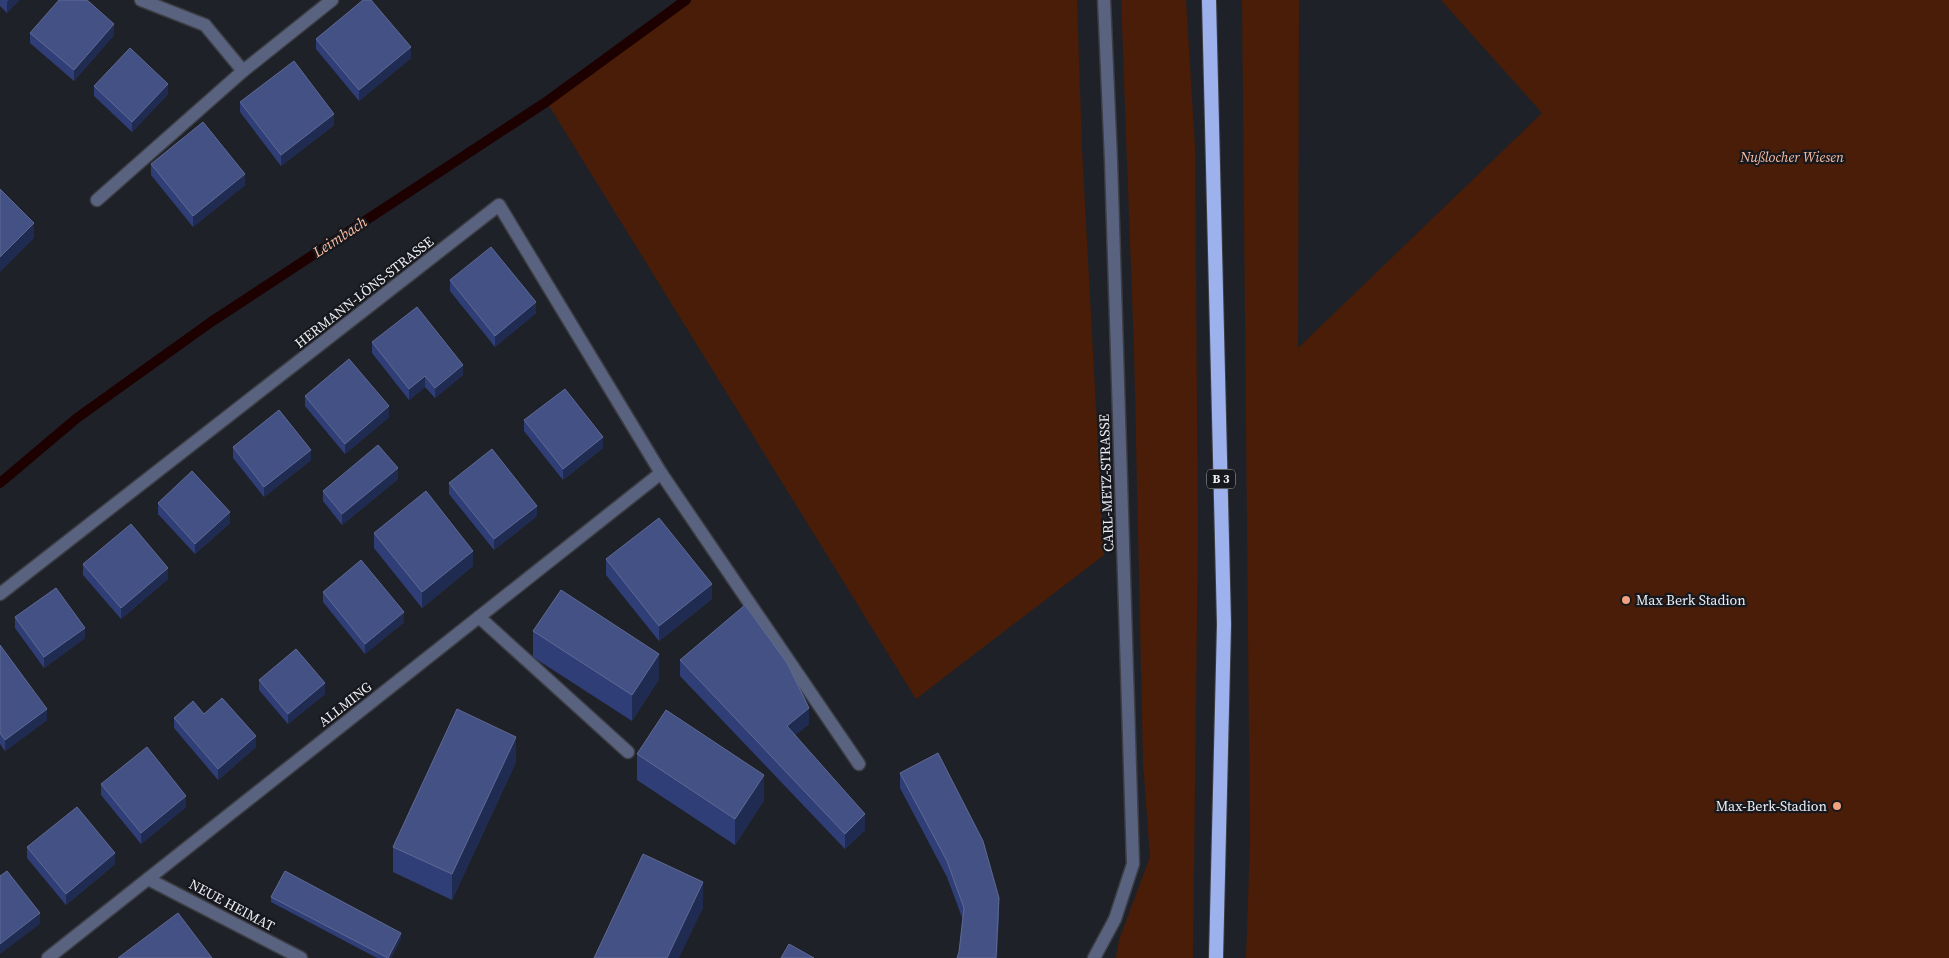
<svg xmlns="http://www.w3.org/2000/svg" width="1949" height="958" viewBox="0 0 1949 958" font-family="'Source Serif 4',serif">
<rect width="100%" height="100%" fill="#1f2128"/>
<g fill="#491d07">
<path d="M 692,0 L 1077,0 L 1082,150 L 1104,555 L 916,699 L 548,104 Z"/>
<path d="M 1121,0 L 1186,0 L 1195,147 L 1198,532 L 1193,958 L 1116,958 L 1119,940 L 1150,857 L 1143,762 L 1134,350 Z"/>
<path d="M 1242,0 L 1299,0 L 1298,348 L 1542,113 L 1441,0 L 1949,0 L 1949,958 L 1246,958 L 1250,842 Z"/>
</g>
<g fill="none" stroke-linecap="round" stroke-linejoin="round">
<path stroke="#1d0000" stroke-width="10" d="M 0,483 L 77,418 L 211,322 L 546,102 L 686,0"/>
<g stroke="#3c3e44" stroke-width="15">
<g id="service">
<path d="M 243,71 L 332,0"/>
<path d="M 97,200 L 243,71 L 205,25"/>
<path d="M 661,473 L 859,764"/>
<path d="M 479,617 L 628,752"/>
</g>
</g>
<g stroke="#3c3e44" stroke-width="15">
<g id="minor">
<path d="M 141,0 L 205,25"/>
<path d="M 0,594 L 499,205 L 661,473 L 48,958"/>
<path d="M 148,879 L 301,958"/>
<path d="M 1094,958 L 1115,919 L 1133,864 L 1111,160 L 1104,0"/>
</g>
</g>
<g stroke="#3c3e44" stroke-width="16">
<path id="trunk" d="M 1209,0 L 1224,624 L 1216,958"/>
</g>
<use href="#service" stroke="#596380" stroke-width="12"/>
<use href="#minor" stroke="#596380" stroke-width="12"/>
<use href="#trunk" stroke="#9db2ec" stroke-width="14"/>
</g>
<g fill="#2f3e76">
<path d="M 0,0 L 19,0 L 7,13 L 0,6 Z"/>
<path d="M 30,33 L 114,35 L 74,81 L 30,43 Z"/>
<path d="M 316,39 L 411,58 L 359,101 L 316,49 Z"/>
<path d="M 94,86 L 168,94 L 132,132 L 94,96 Z"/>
<path d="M 240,102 L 334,125 L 281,166 L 240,112 Z"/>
<path d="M 151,164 L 245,185 L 193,227 L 151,175 Z"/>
<path d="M 450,280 L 536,313 L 495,347 L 450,291 Z"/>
<path d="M 372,342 L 463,375 L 435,398 L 425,387 L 409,400 L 372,353 Z"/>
<path d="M 305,396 L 389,417 L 345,454 L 305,406 Z"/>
<path d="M 524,420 L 603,448 L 563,480 L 524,431 Z"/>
<path d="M 233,447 L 311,460 L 264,497 L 233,458 Z"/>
<path d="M 398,479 L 342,525 L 323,501 L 323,491 Z"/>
<path d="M 449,483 L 537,516 L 494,550 L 449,494 Z"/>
<path d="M 158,503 L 230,523 L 195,554 L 158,514 Z"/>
<path d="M 374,533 L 473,566 L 422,608 L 374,548 Z"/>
<path d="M 606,559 L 712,599 L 659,641 L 606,575 Z"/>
<path d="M 83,564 L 168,579 L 121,619 L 83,575 Z"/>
<path d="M 323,592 L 404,622 L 365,654 L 323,602 Z"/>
<path d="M 15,617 L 85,638 L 44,668 L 15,628 Z"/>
<path d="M 533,631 L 659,679 L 632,721 L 533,657 Z"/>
<path d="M 0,645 L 47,720 L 5,751 L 0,744 Z"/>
<path d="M 680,660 L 809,724 L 795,735 L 865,830 L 845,849 L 680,676 Z"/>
<path d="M 259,680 L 325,694 L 288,724 L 259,690 Z"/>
<path d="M 204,714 L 256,747 L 218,780 L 174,728 L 174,718 Z"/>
<path d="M 637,754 L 764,800 L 735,845 L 637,780 Z"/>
<path d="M 516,762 L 452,900 L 393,872 L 393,847 Z"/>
<path d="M 900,773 L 999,914 L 997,958 L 957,958 L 959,952 L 963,920 L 947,877 L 900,788 Z"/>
<path d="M 101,784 L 186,807 L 141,844 L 101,795 Z"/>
<path d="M 27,847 L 115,864 L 66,905 L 27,858 Z"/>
<path d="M 271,897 L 401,938 L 391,958 L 377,958 L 271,902 Z"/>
</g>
<g fill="#202b51">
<path d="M 9,0 L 19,0 L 7,13 L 7,2 Z"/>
<path d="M 114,24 L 114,35 L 74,81 L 74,70 Z"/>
<path d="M 411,47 L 411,58 L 359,101 L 359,90 Z"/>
<path d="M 168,84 L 168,94 L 132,132 L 132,122 Z"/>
<path d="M 334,114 L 334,125 L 281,166 L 281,155 Z"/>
<path d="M 245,174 L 245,185 L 193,227 L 193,216 Z"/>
<path d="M 34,223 L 34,238 L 0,272 L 0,257 Z"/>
<path d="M 536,302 L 536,313 L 495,347 L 495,336 Z"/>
<path d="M 463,365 L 463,375 L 435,398 L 435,388 Z"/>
<path d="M 425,376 L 425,387 L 409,400 L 409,389 Z"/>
<path d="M 389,406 L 389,417 L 345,454 L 345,444 Z"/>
<path d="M 603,437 L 603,448 L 563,480 L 563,469 Z"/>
<path d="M 311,450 L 311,460 L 264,497 L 264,487 Z"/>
<path d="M 398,468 L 398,479 L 342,525 L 342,514 Z"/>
<path d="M 537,506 L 537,516 L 494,550 L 494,539 Z"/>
<path d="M 230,512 L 230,523 L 195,554 L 195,544 Z"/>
<path d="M 473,551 L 473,566 L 422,608 L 422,592 Z"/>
<path d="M 168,568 L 168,579 L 121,619 L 121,608 Z"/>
<path d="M 712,584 L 712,599 L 659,641 L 659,626 Z"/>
<path d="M 404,612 L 404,622 L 365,654 L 365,644 Z"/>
<path d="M 85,628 L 85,638 L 44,668 L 44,657 Z"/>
<path d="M 659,654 L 659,679 L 632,721 L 632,695 Z"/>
<path d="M 325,683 L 325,694 L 288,724 L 288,714 Z"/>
<path d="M 809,708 L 809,724 L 787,741 L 787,726 Z"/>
<path d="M 47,709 L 47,720 L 5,751 L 5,740 Z"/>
<path d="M 256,736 L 256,747 L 218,780 L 218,769 Z"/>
<path d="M 516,737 L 516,762 L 452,900 L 452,874 Z"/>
<path d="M 764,775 L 764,800 L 735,845 L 735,819 Z"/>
<path d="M 186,796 L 186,807 L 141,844 L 141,833 Z"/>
<path d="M 865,814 L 865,830 L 845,849 L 845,834 Z"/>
<path d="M 115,853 L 115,864 L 66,905 L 66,894 Z"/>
<path d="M 703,882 L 703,908 L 679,958 L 667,958 Z"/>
<path d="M 999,898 L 997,958 L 996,958 Z"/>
<path d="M 40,913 L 40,924 L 0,954 L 0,944 Z"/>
<path d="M 401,933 L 401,938 L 391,958 L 388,958 Z"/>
</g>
<g fill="#445184" stroke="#5e6a95">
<path d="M 59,0 L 87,0 L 114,24 L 74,70 L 30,33 Z"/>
<path d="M 363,0 L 371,0 L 411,47 L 359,90 L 316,39 Z"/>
<path d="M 130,48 L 168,84 L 132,122 L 94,86 Z"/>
<path d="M 294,61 L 334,114 L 281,155 L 240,102 Z"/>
<path d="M 203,122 L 245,174 L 193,216 L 151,164 Z"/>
<path d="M 0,189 L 34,223 L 0,257 Z"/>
<path d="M 491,247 L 536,302 L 495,336 L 450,280 Z"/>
<path d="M 417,307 L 463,365 L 435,388 L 425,376 L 409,389 L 372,342 Z"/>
<path d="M 349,359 L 389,406 L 345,444 L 305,396 Z"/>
<path d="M 565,389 L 603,437 L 563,469 L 524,420 Z"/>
<path d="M 279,410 L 311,450 L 264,487 L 233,447 Z"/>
<path d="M 378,445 L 398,468 L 342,514 L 323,491 Z"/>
<path d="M 492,449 L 537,506 L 494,539 L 449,483 Z"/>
<path d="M 192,471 L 230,512 L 195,544 L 158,503 Z"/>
<path d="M 426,491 L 473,551 L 422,592 L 374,533 Z"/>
<path d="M 659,518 L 712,584 L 659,626 L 606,559 Z"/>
<path d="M 131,524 L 168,568 L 121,608 L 83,564 Z"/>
<path d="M 361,560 L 404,612 L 365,644 L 323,592 Z"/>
<path d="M 56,588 L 85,628 L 44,657 L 15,617 Z"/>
<path d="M 561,590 L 659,654 L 632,695 L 533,631 Z"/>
<path d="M 745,605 L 787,663 L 809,708 L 787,726 L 865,814 L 845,834 L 680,660 Z"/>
<path d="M 0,645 L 47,709 L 5,740 L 0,733 Z"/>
<path d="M 296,649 L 325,683 L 288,714 L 259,680 Z"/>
<path d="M 222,698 L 256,736 L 218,769 L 174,718 L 193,701 L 204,714 Z"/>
<path d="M 457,709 L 516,737 L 452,874 L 393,847 Z"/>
<path d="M 666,710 L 764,775 L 735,819 L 637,754 Z"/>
<path d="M 147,747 L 186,796 L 141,833 L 101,784 Z"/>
<path d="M 938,753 L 983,841 L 999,898 L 996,958 L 957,958 L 959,952 L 964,908 L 947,861 L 900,773 Z"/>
<path d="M 77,807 L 115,853 L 66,894 L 27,847 Z"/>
<path d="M 643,854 L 703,882 L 667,958 L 594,958 Z"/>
<path d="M 7,871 L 40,913 L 0,944 L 0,876 Z"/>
<path d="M 285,871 L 401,933 L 388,958 L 271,897 Z"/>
<path d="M 178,913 L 212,958 L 118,958 Z"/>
<path d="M 789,944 L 814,958 L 781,958 Z"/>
</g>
<g fill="#f2a17e" stroke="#16181e" stroke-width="2">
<circle cx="1626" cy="600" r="5"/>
<circle cx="1837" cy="806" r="5"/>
</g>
<g text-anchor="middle" stroke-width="4.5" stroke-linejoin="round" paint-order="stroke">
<rect fill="#16181e" stroke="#acaeb2" stroke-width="1" x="1207" y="469.5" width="28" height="19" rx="4"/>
<g font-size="12" font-weight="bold" fill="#eceef2">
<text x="1221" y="483">B 3</text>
</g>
<g font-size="14" font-style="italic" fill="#f9bba0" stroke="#16181e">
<text x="1792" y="162">Nußlocher Wiesen</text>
</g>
<g font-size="14" fill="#eceef2" stroke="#16181e">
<text transform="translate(364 292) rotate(-38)" y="5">HERMANN-LÖNS-STRASSE</text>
<text transform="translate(1106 483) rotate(-92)" y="5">CARL-METZ-STRASSE</text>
<text transform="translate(345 704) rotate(-38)" y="5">ALLMING</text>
<text transform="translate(232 905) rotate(28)" y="5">NEUE HEIMAT</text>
</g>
<g font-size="14" fill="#eceef2" stroke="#16181e" text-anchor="start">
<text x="1636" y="605">Max Berk Stadion</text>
<text x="1827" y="811" text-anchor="end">Max-Berk-Stadion</text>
</g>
<g font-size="15" font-style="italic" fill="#fdbea3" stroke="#16181e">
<text transform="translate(340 237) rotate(-33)" y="5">Leimbach</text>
</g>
</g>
</svg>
